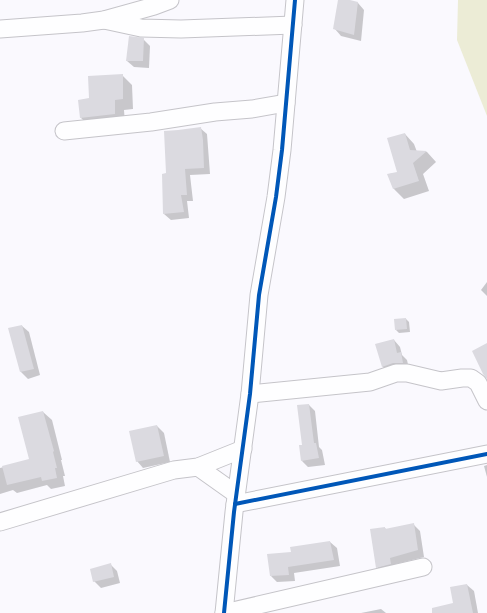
<svg xmlns="http://www.w3.org/2000/svg" width="487" height="613" viewBox="0 0 487 613" font-family="Jost,sans-serif">
<rect width="100%" height="100%" fill="#faf9fe"/>
<path fill="#ececd6" d="M 458,0 L 487,0 L 487,116 L 457,40 Z"/>
<g fill="#0003">
<path d="M 339,0 L 346,0 L 358,3 L 364,10 L 361,41 L 341,36 L 335,29 Z"/>
<path d="M 143,39 L 150,46 L 149,68 L 134,67 L 127,61 Z"/>
<path d="M 122,75 L 132,85 L 133,109 L 124,110 L 125,123 L 91,127 L 81,118 L 90,99 Z"/>
<path d="M 200,128 L 207,134 L 210,174 L 190,175 L 193,201 L 187,201 L 189,218 L 171,220 L 164,214 Z"/>
<path d="M 405,134 L 414,144 L 417,152 L 427,152 L 436,162 L 423,174 L 429,191 L 404,199 L 394,189 L 389,174 L 398,173 Z"/>
<path d="M 487,282 L 487,296 L 481,290 Z"/>
<path d="M 406,319 L 409,322 L 410,332 L 399,333 L 396,330 Z"/>
<path d="M 22,326 L 29,332 L 40,375 L 28,379 L 21,372 L 9,329 Z"/>
<path d="M 394,340 L 400,347 L 402,355 L 407,360 L 409,369 L 389,373 L 383,367 L 376,345 Z"/>
<path d="M 309,405 L 315,411 L 319,447 L 322,450 L 325,465 L 308,467 L 302,461 Z"/>
<path d="M 43,412 L 52,420 L 62,460 L 61,460 L 65,476 L 63,476 L 65,486 L 51,489 L 47,485 L 17,493 L 13,490 L 0,494 L 0,468 L 31,460 Z"/>
<path d="M 157,426 L 164,433 L 170,462 L 143,468 L 137,461 Z"/>
<path d="M 487,465 L 487,477 L 484,466 Z"/>
<path d="M 414,525 L 420,531 L 424,557 L 396,564 L 397,571 L 384,574 L 377,567 L 385,528 L 387,530 Z"/>
<path d="M 330,542 L 337,548 L 340,566 L 294,573 L 295,581 L 277,582 L 271,576 L 292,553 Z"/>
<path d="M 110,564 L 117,571 L 120,583 L 101,588 L 94,581 Z"/>
<path d="M 467,585 L 474,591 L 478,613 L 448,613 Z"/>
<path d="M 381,609 L 386,613 L 361,613 Z"/>
</g>
<g fill="#dbdae0">
<path d="M 338,0 L 350,0 L 358,2 L 354,35 L 333,29 Z"/>
<path d="M 129,36 L 144,38 L 143,61 L 126,61 Z"/>
<path d="M 123,74 L 123,99 L 115,100 L 115,114 L 80,118 L 78,100 L 89,98 L 88,76 Z"/>
<path d="M 201,127 L 203,140 L 204,168 L 185,169 L 187,195 L 181,195 L 184,212 L 163,214 L 162,174 L 166,173 L 164,131 L 178,130 Z"/>
<path d="M 405,133 L 410,150 L 427,151 L 413,163 L 419,181 L 393,189 L 387,174 L 397,172 L 387,138 Z"/>
<path d="M 406,318 L 407,329 L 395,330 L 394,319 Z"/>
<path d="M 22,325 L 34,369 L 20,372 L 8,328 Z"/>
<path d="M 394,339 L 397,353 L 401,352 L 403,363 L 393,363 L 382,367 L 375,344 Z"/>
<path d="M 487,343 L 487,379 L 483,374 L 472,351 Z"/>
<path d="M 309,404 L 314,443 L 316,443 L 319,458 L 301,461 L 299,445 L 302,445 L 297,405 Z"/>
<path d="M 43,411 L 54,451 L 53,452 L 57,468 L 55,468 L 57,478 L 42,481 L 41,477 L 7,485 L 2,466 L 29,459 L 18,417 Z"/>
<path d="M 157,425 L 164,456 L 136,462 L 129,431 Z"/>
<path d="M 414,523 L 418,550 L 390,558 L 391,564 L 376,568 L 370,529 L 385,527 L 385,529 Z"/>
<path d="M 330,541 L 334,560 L 288,567 L 289,575 L 270,576 L 267,554 L 291,552 L 290,547 Z"/>
<path d="M 111,563 L 114,577 L 93,582 L 90,569 Z"/>
<path d="M 467,584 L 473,613 L 432,613 L 432,608 L 453,603 L 450,587 Z"/>
</g>
<g fill="none" stroke-linecap="round" stroke-linejoin="round">
<g stroke="#c5c4c9" stroke-width="19">
<g id="minor">
<path d="M 104,20 L 141,28 L 181,29 L 293,25"/>
<path d="M 0,29 L 82,23 L 104,20 L 154,6 L 170,0"/>
<path d="M 64,131 L 151,122 L 215,112 L 252,109 L 286,103"/>
<path d="M 250,394 L 370,382 L 396,373 L 407,373 L 441,381 L 462,378 L 471,378 L 478,383 L 487,401"/>
<path d="M 198,467 L 236,494"/>
<path d="M 235,504 L 487,454"/>
<path d="M 0,522 L 174,470 L 198,467 L 243,449"/>
<path d="M 224,613 L 234,512 L 250,394 L 259,295 L 276,197 L 282,150 L 295,0"/>
<path d="M 224,613 L 423,567"/>
</g>
</g>
<use href="#minor" stroke="#fefeff" stroke-width="17"/>
<g stroke="#fff" stroke-width="6">
<g id="cycleway">
<path d="M 235,504 L 487,454"/>
<path d="M 224,613 L 234,512 L 250,394 L 259,295 L 276,197 L 282,150 L 295,0"/>
</g>
</g>
<use href="#cycleway" stroke="#0057b8" stroke-width="4"/>
</g>
</svg>
